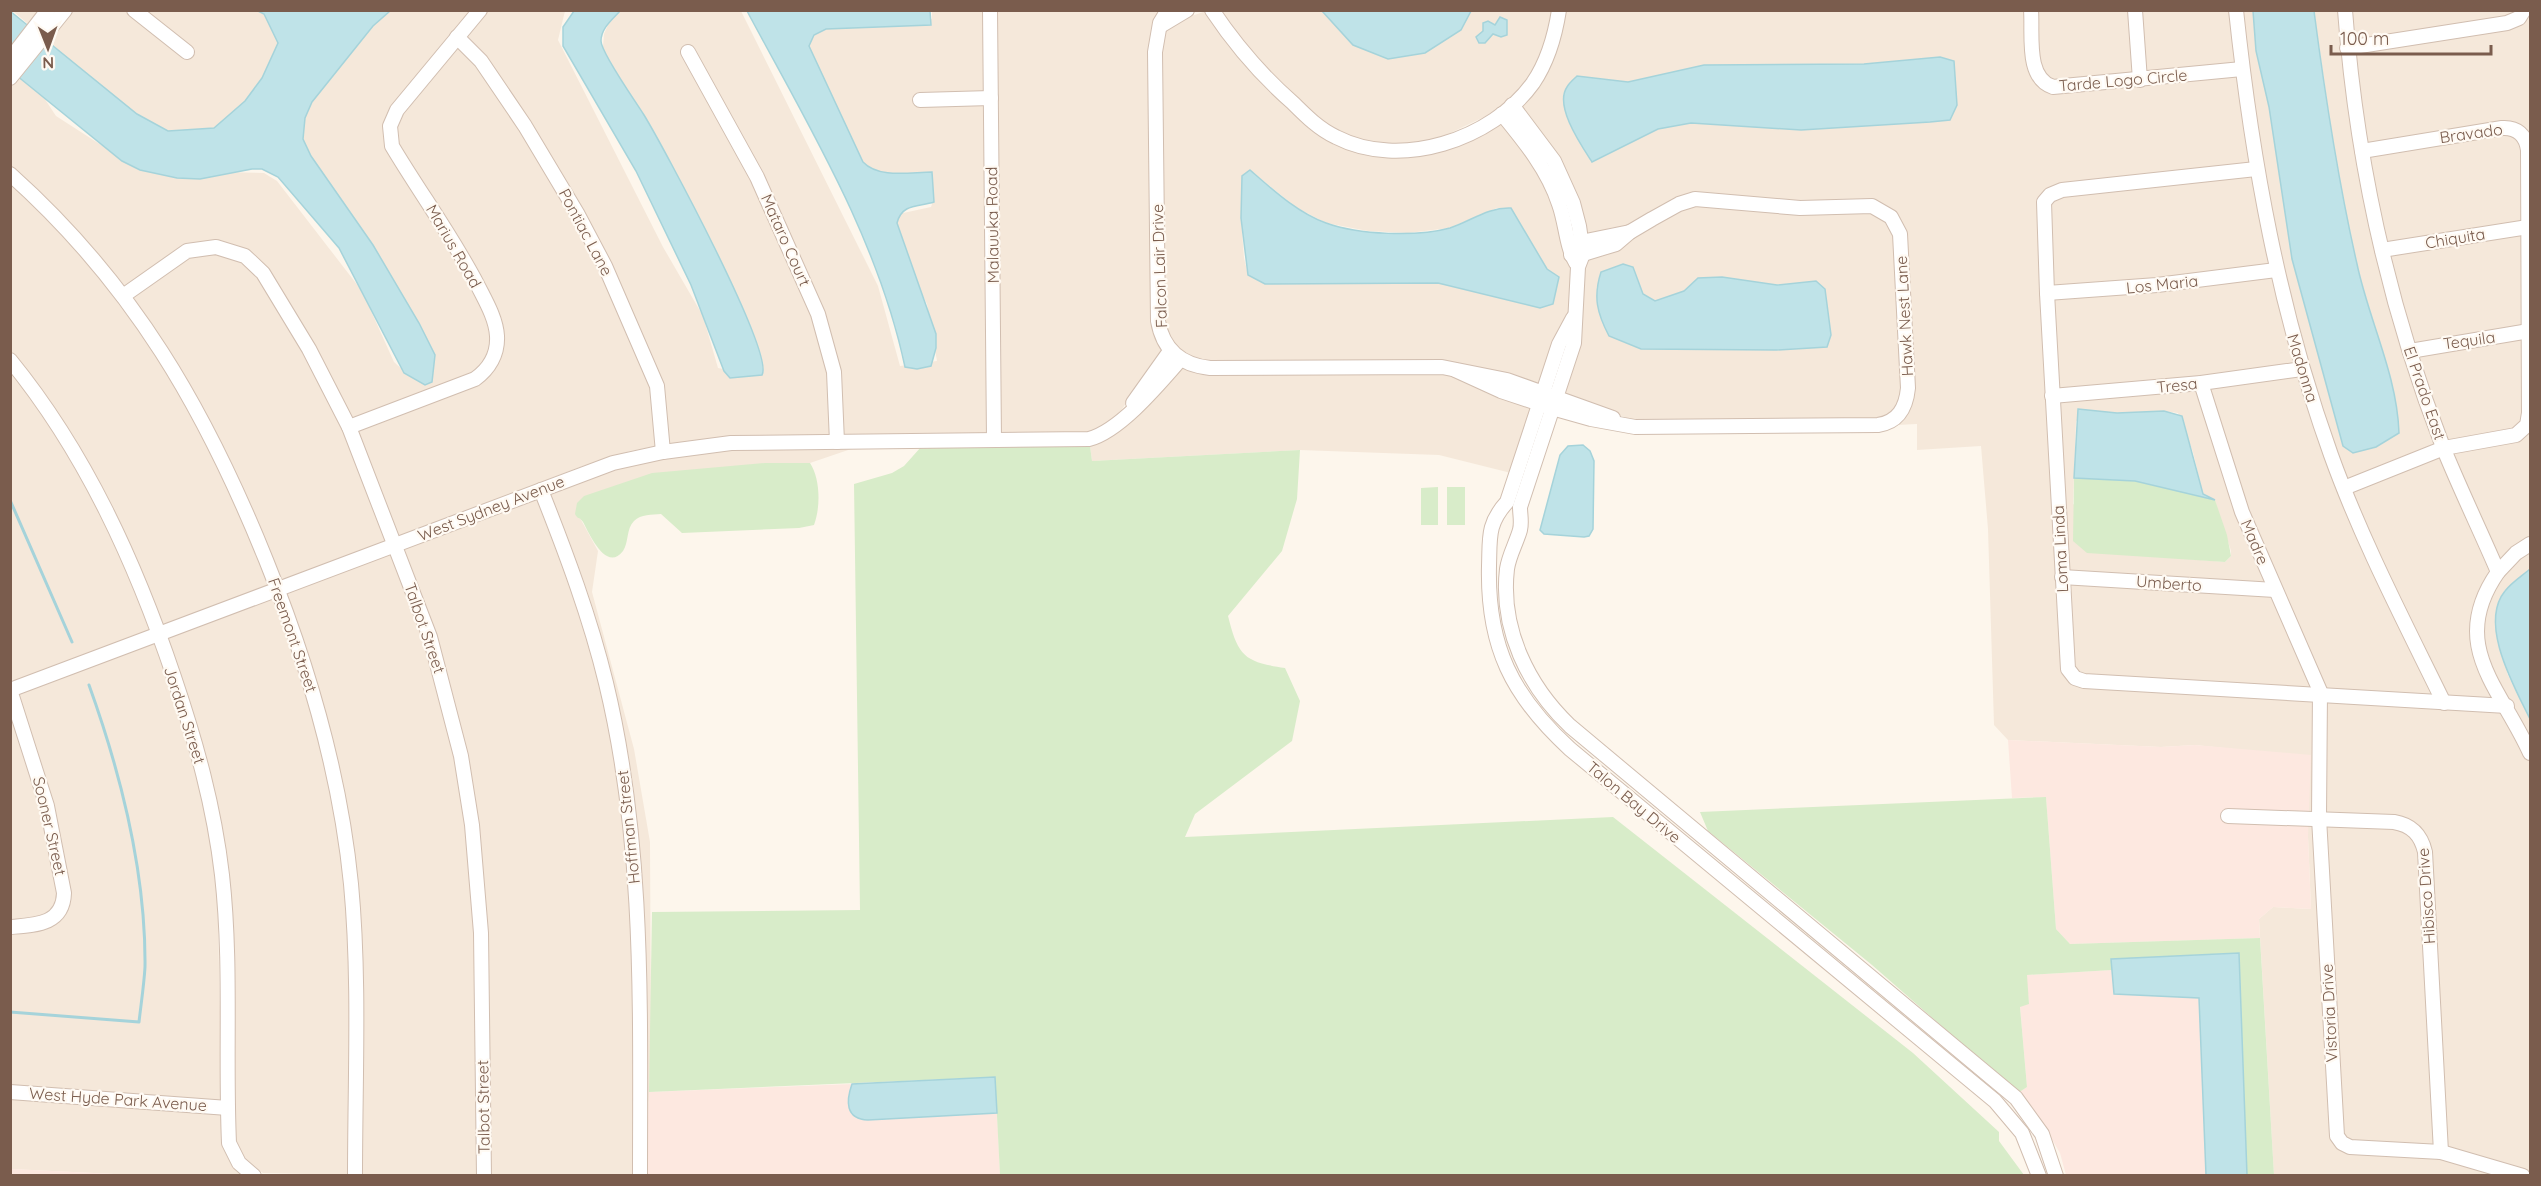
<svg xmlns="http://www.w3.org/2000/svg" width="2541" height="1186" viewBox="0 0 2541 1186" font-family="Quicksand,sans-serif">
<rect width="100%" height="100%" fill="#fdf6ec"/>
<g fill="#f5e8da" fill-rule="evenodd">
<path d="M 13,11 L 258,11 L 264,14 L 279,43 L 262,78 L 245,101 L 214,128 L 167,131 L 137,114 L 80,69 Z"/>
<path d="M 366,11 L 472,11 L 455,29 L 385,124 L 480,303 L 489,322 L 492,342 L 486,361 L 473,374 L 352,419 L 263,263 L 247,251 L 217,241 L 186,245 L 123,288 L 72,226 L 11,166 L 11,87 L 25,69 L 56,116 L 112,152 L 221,172 L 264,173 L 277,181 L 362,291 L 394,362 L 405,372 L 290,128 Z"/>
<path d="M 488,11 L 565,11 L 558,40 L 663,247 L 703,316 L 718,368 L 753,375 L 602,59 L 604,34 L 614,11 L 741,11 L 878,286 L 900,366 L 937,361 L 927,304 L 897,244 L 894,215 L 931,207 L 933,201 L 875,178 L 846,144 L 826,85 L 806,55 L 814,26 L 902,24 L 932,19 L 932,11 L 985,11 L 985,92 L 914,94 L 915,106 L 985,104 L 988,434 L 843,436 L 840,372 L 823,312 L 762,174 L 689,44 L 680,51 L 752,180 L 813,316 L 829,374 L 832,436 L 731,437 L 668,445 L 666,405 L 659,376 L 485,57 L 465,36 Z"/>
<path d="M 996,11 L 1161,11 L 1163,351 L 1138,384 L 1121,411 L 1109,424 L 1089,433 L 999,434 Z"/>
<path d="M 1206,11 L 1232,50 L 1259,80 L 1312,129 L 1346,149 L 1387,157 L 1501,122 L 1540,175 L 1554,205 L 1566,261 L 1572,267 L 1568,317 L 1540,385 L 1508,374 L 1437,360 L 1211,362 L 1190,358 L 1174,347 L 1165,328 L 1161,52 L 1165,31 L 1180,20 ZM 1250,170 L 1297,208 L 1326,223 L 1368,231 L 1408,233 L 1449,228 L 1497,208 L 1511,208 L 1547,269 L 1559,277 L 1540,308 L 1438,283 L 1265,284 L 1248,275 L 1244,258 L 1241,218 L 1242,176 Z"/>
<path d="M 1219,11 L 1322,11 L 1353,45 L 1388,59 L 1425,53 L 1461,30 L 1471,11 L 1554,11 L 1546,42 L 1536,67 L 1509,101 L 1486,116 L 1440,138 L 1395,145 L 1350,137 L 1325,124 L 1266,71 Z"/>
<path d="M 1565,11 L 2253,11 L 2256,51 L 2269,107 L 2292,259 L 2343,446 L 2377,334 L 2357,267 L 2335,156 L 2314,11 L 2530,11 L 2530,569 L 2504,591 L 2507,673 L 2530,719 L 2530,1175 L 2274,1175 L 2259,919 L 2273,907 L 2311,909 L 2308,837 L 2243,750 L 2195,745 L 2161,747 L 2008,740 L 1994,725 L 1988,529 L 1981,446 L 1917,450 L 1917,424 L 1896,425 L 1904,418 L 1905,233 L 1903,224 L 1891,209 L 1872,200 L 1800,202 L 1703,192 L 1694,193 L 1627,226 L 1610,228 L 1587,236 L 1578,201 L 1559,158 L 1520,106 ZM 1940,57 L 1930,122 L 1801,130 L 1691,123 L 1658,129 L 1593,162 L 1577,76 L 1628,82 L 1785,65 L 1864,64 ZM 2164,411 L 2178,413 L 2193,452 L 2203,494 L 2215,501 L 2231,551 L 2231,556 L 2225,562 L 2151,556 L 2073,504 L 2076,421 L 2117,413 Z"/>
<path d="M 457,45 L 471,59 L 535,152 L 600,269 L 649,381 L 654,397 L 657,446 L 630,451 L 580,467 L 399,537 L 357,431 L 477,385 L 502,345 L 397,143 L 396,127 L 401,114 Z"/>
<path d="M 10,182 L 83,257 L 161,360 L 216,457 L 270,586 L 162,626 L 23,366 L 11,351 Z"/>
<path d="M 1696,205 L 1800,214 L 1860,212 L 1881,216 L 1893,229 L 1902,388 L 1899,405 L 1888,416 L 1877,419 L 1643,422 L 1629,419 L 1563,392 L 1587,260 L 1618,250 L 1635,236 L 1681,210 ZM 1633,267 L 1643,294 L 1655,301 L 1684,291 L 1698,278 L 1722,277 L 1777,285 L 1816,281 L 1826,347 L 1776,350 L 1596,288 Z"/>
<path d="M 216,253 L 242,262 L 255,272 L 304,352 L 344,430 L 389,541 L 281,582 L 226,451 L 170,353 L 131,297 L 189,257 Z"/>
<path d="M 1181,368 L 1211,374 L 1436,372 L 1454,376 L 1532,408 L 1511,473 L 1439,455 L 1300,450 L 1092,461 L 1090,446 L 1115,434 Z"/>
<path d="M 10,369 L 72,458 L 104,519 L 152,630 L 14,683 L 10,675 Z"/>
<path d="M 854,448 L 810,463 L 765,463 L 580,518 L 598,551 L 592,592 L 634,749 L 650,842 L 651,1041 L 646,1175 L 628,771 L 549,493 L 614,469 L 664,458 L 731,449 Z"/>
<path d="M 538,497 L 577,599 L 601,686 L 617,773 L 627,852 L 633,936 L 634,1175 L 489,1175 L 487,933 L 481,858 L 466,754 L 453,695 L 435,635 L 403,549 Z"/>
<path d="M 393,553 L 424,639 L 456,757 L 467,826 L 476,933 L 478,1175 L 361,1175 L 359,924 L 333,743 L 318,688 L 285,593 Z"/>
<path d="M 275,597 L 308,692 L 334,804 L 344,869 L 349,944 L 350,1175 L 263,1173 L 243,1159 L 235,1141 L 230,916 L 166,638 Z"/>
<path d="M 156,642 L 192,752 L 204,796 L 217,879 L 222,1101 L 11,1085 L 11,933 L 38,931 L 56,924 L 68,908 L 70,892 L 53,804 L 18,694 Z"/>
<path d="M 10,708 L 42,807 L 59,894 L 57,904 L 43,918 L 10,921 Z"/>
<path d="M 10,1098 L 222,1113 L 224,1145 L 228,1156 L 243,1175 L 135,1175 L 11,1169 Z"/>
</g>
<g fill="#fde8e0">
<path d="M 2008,740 L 2161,747 L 2195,745 L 2311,755 L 2308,837 L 2311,909 L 2273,907 L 2259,919 L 2260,938 L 2070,944 L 2056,929 L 2046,797 L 2012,798 Z"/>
<path d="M 2112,970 L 2115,994 L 2199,998 L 2206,1175 L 2066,1175 L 2060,1153 L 2040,1119 L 2018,1093 L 2027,1087 L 2020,1006 L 2029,1003 L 2026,975 Z"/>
<path d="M 852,1084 L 849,1093 L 856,1118 L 862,1120 L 997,1113 L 1000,1175 L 646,1176 L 649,1092 Z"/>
<path d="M 11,1169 L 135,1175 L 11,1175 Z"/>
</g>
<g fill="#d8ecc9">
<path d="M 1090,446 L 1092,461 L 1300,450 L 1297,499 L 1282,551 L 1228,616 C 1238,656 1244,662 1285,668 L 1300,701 L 1292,741 L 1195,814 L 1185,837 L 1613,817 L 1913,1053 L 1999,1132 L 1999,1141 L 2024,1175 L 1000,1175 L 995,1077 L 649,1092 L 652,912 L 860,910 L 854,484 L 892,473 L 904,466 L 921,447 Z"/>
<path d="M 765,463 L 810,463 C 820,478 821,506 814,525 L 799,528 L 682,533 L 661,514 C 652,515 641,514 634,521 C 626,529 629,542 623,551 C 606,573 589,533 583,522 C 578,515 579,521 575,514 L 577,503 L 584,496 L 652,473 Z"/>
<path d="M 2074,478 L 2135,481 L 2215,500 L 2227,535 L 2231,556 L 2225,562 L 2087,553 L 2073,541 Z"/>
<path d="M 1438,487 L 1438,525 L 1421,525 L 1421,488 Z"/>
<rect x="1447" y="487" width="18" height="38"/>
<path d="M 2046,797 L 2056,929 L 2070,944 L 2260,938 L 2274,1175 L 2247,1175 L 2238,953 L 2111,959 L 2112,970 L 2027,975 L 2029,1004 L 2020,1007 L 2027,1087 L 2018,1093 L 1872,965 L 1708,831 L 1700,812 Z"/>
</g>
<g fill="#bfe3e8" stroke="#a5d3da" stroke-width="1.5">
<path d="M 10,11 L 137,114 L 168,131 L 214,128 L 245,101 L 262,78 L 278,43 L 264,14 L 258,11 L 390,11 L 373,26 L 312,102 L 305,118 L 303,139 L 311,156 L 373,245 L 419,323 L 435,355 L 432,382 L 425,385 L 404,373 L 339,248 L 278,177 L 262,169 L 252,169 L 200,179 L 177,178 L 140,170 L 122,161 L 11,71 Z"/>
<path d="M 574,11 L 620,11 C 613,19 601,28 601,41 C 601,53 636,102 644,115 C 663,146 775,354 762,375 L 730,378 L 724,371 L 691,285 L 636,171 L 563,46 L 563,27 Z"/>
<path d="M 747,11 L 930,11 L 931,25 L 826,29 L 814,35 L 809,46 L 863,162 C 879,179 911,172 932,172 L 934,202 C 919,207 902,203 897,223 L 936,334 L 936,348 L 931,366 L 917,369 L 905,367 C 878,239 808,125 747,11 Z"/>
<path d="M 1322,11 L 1471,11 L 1461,30 L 1425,53 L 1388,59 L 1353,45 Z"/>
<path d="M 2253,11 L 2314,11 C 2325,95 2338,181 2357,264 C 2369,321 2397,374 2399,433 L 2376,447 L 2353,453 L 2343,446 L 2292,259 L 2269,107 L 2256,51 Z"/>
<path d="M 1500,17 L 1507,20 L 1507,35 L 1501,37 L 1493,34 L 1485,43 L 1479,43 L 1476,37 L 1483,31 L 1483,23 L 1488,21 L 1495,25 Z"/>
<path d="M 1940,57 L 1954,61 L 1957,105 L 1950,120 L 1930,122 L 1801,130 L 1691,123 L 1658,129 L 1592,162 C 1581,145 1554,106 1567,87 C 1569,83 1574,79 1577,76 L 1628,82 L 1704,65 L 1864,64 Z"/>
<path d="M 1250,170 C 1273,190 1298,213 1326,223 C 1359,235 1417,237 1450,228 C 1471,221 1488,207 1511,208 L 1547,269 L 1559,277 L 1553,304 L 1540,308 L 1438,283 L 1265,284 L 1248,275 L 1241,218 L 1242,176 Z"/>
<path d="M 1623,264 L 1633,267 L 1643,294 L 1655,301 L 1684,291 L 1698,278 L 1722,277 L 1777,285 L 1816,281 L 1825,289 L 1831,335 L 1827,347 L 1776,350 L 1641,349 L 1609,336 C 1597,313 1593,297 1601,272 Z"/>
<path d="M 2078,409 L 2117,413 L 2164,411 L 2182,416 L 2203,494 L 2215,500 L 2135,481 L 2074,478 Z"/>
<path d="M 1583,445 L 1590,451 L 1594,461 L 1593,529 L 1589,536 L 1584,537 L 1544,534 L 1540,530 L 1560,455 L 1568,446 Z"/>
<path d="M 2530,569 L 2530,719 C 2515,688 2478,624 2505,591 C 2512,582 2522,576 2530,569 Z"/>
<path d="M 2239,953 L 2247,1175 L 2206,1175 L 2199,998 L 2114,994 L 2111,959 Z"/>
<path d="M 995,1077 L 997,1113 L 868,1120 C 845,1119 846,1101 852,1084 Z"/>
</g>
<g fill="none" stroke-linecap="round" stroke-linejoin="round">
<g stroke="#a5d3da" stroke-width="3">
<path d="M 10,500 L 72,642"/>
<path d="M 10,1012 L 139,1022 C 141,1004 144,985 145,967 C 146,871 121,774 89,685"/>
</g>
<g stroke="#d1beb0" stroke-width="16">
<g id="minor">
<path d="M 134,10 L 187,52"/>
<path d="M 990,10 L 994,440"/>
<path d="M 1168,10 L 1160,23 L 1155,52 L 1158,321 C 1163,350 1181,365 1210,368 L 1442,367 L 1507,380 L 1613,418"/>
<path d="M 1212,10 C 1236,46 1261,75 1293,103 C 1306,116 1319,129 1336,137 C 1400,170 1492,140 1533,83 C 1548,61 1555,36 1559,10"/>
<path d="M 2031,10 C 2033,34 2025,78 2053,87 L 2242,69"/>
<path d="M 2135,10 L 2140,80"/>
<path d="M 2236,10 C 2252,162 2279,310 2331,455 C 2362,541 2404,621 2444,703"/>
<path d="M 2345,10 C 2356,159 2389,308 2443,447 C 2460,489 2480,530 2498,572 C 2447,645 2501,688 2530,753"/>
<path d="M 1162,25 L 1187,10"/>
<path d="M 457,37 L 481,61 L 525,126 L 577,213 L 605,266 L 657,386 L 663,452"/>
<path d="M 2347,48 L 2507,23 L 2519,18 L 2524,10"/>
<path d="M 688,52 L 757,177 L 818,314 L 834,372 L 837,442"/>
<path d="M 10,59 L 48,10"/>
<path d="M 10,78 L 65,10"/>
<path d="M 920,100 L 991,98"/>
<path d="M 1512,105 L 1554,161 L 1573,203 L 1579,226 L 1583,254 L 1578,267 L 1574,343 L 1520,507 C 1520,515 1522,522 1520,530 C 1516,544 1509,555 1507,569 C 1500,629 1528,686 1570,726 L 2016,1098 L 2042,1134 L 2056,1176"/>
<path d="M 1502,114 C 1525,142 1548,170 1559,204 C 1566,223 1566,246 1576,263"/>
<path d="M 2256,169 L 2062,190 L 2050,195 L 2044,202 L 2047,293 L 2068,669 L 2075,678 L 2084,681 L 2507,706"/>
<path d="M 10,174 C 134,285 205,409 266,560 C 308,664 340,772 351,884 C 360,980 355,1079 355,1176"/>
<path d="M 1576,243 L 1630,232"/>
<path d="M 2382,250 L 2528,227"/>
<path d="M 2047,293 L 2157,285 L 2276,270"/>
<path d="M 123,296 L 187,251 L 216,247 L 245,256 L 263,273 L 309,349 L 349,427 L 430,637 L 461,756 L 472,825 L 481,933 L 484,1176"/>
<path d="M 1573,318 L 1559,344 L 1507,502 C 1487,524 1490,538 1489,566 C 1487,646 1512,696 1570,749 L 1995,1101 L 2022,1133 L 2039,1176"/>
<path d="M 2410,351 L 2529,331"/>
<path d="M 10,360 C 86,453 136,564 174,677 C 196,742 214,806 222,875 C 232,964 225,1054 229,1143 L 239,1163 L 254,1176"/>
<path d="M 1455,370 L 1501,391 L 1552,408 L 1591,419 L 1635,427 L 1878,425 C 1898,422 1906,408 1908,388 L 1900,234 L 1891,217 L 1872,206 L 1800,208 L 1695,199 L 1679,204 L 1652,219 L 1630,232 L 1616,244 L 1583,254 L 1571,255"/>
<path d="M 2201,383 L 2242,512 L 2320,691 L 2319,818 L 2337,1136 L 2342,1143 L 2350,1147 L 2441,1152 L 2523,1176"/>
<path d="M 2052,396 L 2201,383 L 2302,369"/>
<path d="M 1133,403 L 1170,351"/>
<path d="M 349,427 L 475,379 C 489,369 498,354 497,336 C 496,318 485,300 477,284 C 452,236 420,193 392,146 L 390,126 L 397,110 L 480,10"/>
<path d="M 2344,488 L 2444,448 L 2516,435 L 2527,425 L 2529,413 L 2528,150 C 2526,135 2517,127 2502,128 L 2362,151"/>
<path d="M 541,490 C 566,553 590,617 606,683 C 645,844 640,1011 640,1176"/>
<path d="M 2498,572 L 2516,553 L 2530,544"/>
<path d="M 2062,577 L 2275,590"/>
<path d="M 10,690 L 613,463 L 663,452 L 731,443 L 1089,439 C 1120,431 1159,384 1180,360"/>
<path d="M 10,690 L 47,806 L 64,893 C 63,925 35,925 10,927"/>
<path d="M 2228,816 L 2394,822 C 2412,825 2421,835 2425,852 L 2441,1152"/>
<path d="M 10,1092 L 228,1108"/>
</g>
</g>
<use href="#minor" stroke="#fff" stroke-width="14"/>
</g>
<g text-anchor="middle" stroke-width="4.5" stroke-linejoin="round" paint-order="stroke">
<g font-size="16" fill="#7a5c4d" stroke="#fffaf3">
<text transform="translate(2123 80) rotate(-5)" y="6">Tarde Logo Circle</text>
<text transform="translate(2471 133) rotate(-8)" y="6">Bravado</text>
<text transform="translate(992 225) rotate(-91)" y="6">Malauuka Road</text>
<text transform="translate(586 232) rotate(62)" y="6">Pontiac Lane</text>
<text transform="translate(2455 238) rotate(-9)" y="6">Chiquita</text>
<text transform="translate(786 240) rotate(66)" y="6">Mataro Court</text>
<text transform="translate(454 246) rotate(60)" y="6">Marius Road</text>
<text transform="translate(1159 266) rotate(-92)" y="6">Falcon Lair Drive</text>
<text transform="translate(2162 284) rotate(-6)" y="6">Los Maria</text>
<text transform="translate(1904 316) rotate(-93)" y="6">Hawk Nest Lane</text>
<text transform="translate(2469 340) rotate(-8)" y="6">Tequila</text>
<text transform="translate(2303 368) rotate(73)" y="6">Madonna</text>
<text transform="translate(2177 385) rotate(-6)" y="6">Tresa</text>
<text transform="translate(2425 393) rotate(71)" y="6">El Prado East</text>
<text transform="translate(491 508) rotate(-21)" y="6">West Sydney Avenue</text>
<text transform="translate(2255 542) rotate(67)" y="6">Madre</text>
<text transform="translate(2060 549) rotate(-93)" y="6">Loma Linda</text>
<text transform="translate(2169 583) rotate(4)" y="6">Umberto</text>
<text transform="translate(425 628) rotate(71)" y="6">Talbot Street</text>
<text transform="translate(293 635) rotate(71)" y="6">Freemont Street</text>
<text transform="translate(185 715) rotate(72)" y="6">Jordan Street</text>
<text transform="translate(1634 802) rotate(40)" y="6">Talon Bay Drive</text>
<text transform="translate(50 826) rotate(77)" y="6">Sooner Street</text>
<text transform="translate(628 827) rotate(-96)" y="6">Hoffman Street</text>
<text transform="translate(2426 896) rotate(-94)" y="6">Hibisco Drive</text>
<text transform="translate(2329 1013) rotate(-93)" y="6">Vistoria Drive</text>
<text transform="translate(118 1099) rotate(4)" y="6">West Hyde Park Avenue</text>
<text transform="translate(483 1107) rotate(-91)" y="6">Talbot Street</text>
</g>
</g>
<rect width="2541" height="1186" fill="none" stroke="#7a5c4d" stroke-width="24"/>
<g transform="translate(48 48) rotate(179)" stroke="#fffaf3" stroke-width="4.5" paint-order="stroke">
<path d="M0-4.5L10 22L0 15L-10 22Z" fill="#7a5c4d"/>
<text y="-9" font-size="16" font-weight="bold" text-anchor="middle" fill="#7a5c4d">N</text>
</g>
<path d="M2331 45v9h160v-9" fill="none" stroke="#7a5c4d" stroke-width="3"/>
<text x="2340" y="45" font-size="18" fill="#7a5c4d" stroke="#fffaf3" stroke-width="4.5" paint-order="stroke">100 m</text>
</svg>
